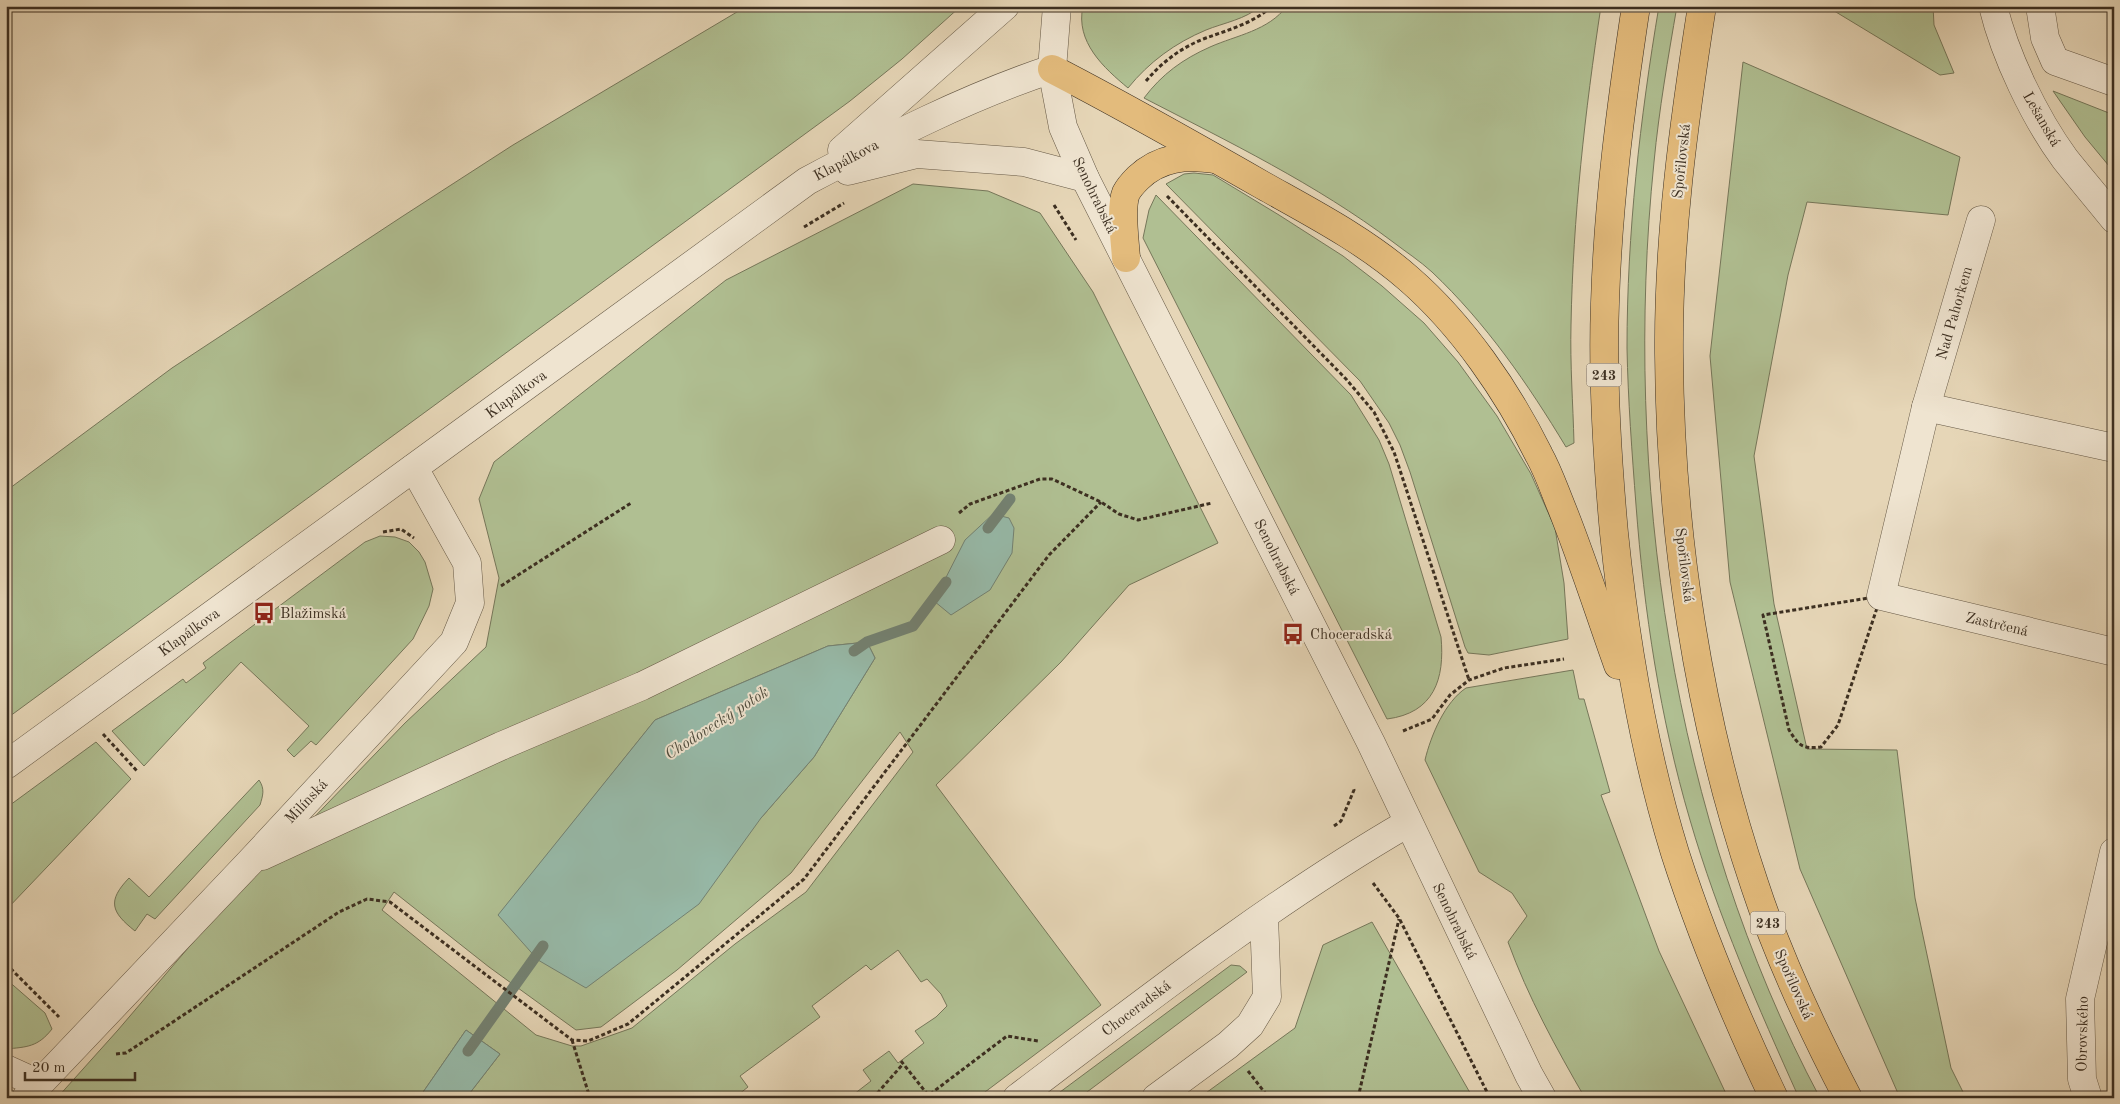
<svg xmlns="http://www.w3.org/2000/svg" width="2120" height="1104" viewBox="0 0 2120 1104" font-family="'Old Standard TT',serif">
<rect width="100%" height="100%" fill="#e6d6b7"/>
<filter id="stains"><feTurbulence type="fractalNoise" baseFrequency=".004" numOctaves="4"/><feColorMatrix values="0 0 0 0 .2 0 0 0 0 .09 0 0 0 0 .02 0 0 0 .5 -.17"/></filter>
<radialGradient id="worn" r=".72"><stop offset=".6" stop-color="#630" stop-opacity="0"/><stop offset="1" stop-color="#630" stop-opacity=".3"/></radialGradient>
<g fill="#b0bf92" stroke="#76775a" fill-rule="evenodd">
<path d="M 747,6 L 961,6 L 902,59 L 850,101 L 6,719 L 6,491 L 172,368 L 403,216 L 513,145 Z"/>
<path d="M 1083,6 L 1260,6 C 1247,19 1223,23 1206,30 C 1175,43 1149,62 1128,88 C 1104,68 1075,42 1083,6 Z"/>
<path d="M 1287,6 L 1601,6 C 1585,112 1573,217 1571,325 C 1570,364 1573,404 1574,443 L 1566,447 C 1528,384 1486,323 1432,272 C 1420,261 1406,252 1393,242 C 1316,184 1229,142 1144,98 C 1162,74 1183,59 1210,47 C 1237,35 1268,31 1287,6 Z"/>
<path d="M 1659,6 L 1677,6 C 1668,58 1659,110 1654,162 C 1622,473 1672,821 1820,1098 L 1799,1098 C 1758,1007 1718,916 1690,820 C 1660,718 1644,611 1636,505 C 1632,453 1628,400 1627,348 C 1627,233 1640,119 1659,6 Z"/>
<path d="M 1826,6 L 1933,6 L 1934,25 L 1954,73 L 1940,75 Z"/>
<path d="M 1743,62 L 1960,157 L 1948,215 L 1807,202 L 1788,275 L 1754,456 L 1774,604 L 1807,749 L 1897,750 L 1915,898 L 1951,1068 L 1966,1098 L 1900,1098 L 1800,869 L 1730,582 L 1710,356 Z"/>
<path d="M 2053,91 L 2114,115 L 2114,172 L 2085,137 Z"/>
<path d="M 1194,173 L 1213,175 L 1279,215 L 1343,256 L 1382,286 L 1424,323 L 1458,362 L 1497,416 L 1531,474 L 1555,528 L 1564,583 L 1568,639 L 1489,655 L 1468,653 L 1465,647 L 1410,472 L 1400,445 L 1389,423 L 1360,381 L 1166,184 L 1184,174 Z"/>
<path d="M 913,184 L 988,191 L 1040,213 L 1093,292 L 1218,543 L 1129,585 L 1061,662 L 936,785 L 1101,1005 L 977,1098 L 849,1098 L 871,1081 L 863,1070 L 889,1051 L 898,1063 L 924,1043 L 915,1031 L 936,1017 L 947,1006 L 941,994 L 927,979 L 921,982 L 898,950 L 871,970 L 866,965 L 812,1006 L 820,1017 L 740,1076 L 748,1087 L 734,1098 L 466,1098 L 500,1054 L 466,1030 L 419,1098 L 57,1098 L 118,1030 L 253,872 L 299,833 L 405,723 L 486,647 L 499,578 L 479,499 L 494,462 L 726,280 ZM 867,642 L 875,658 L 814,757 L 761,818 L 499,915 L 655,720 L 828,646 ZM 900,732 L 913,752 L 806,892 L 735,944 L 632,1028 L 581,1046 L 572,1046 L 536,1035 L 382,910 L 394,892 L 489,967 L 576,1030 L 601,1027 L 677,970 L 791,873 Z"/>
<path d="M 1156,195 L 1351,395 L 1379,440 L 1389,464 L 1441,637 C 1445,679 1434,713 1387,719 L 1143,238 L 1149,210 Z"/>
<path d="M 380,536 L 395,537 L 409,542 L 419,552 L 425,562 L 433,589 L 429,606 L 413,639 L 316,745 L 311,741 L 294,757 L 287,750 L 309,726 L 241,662 L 144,766 L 112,731 L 183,679 L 186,683 L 206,668 L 203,663 L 365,542 Z"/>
<path d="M 1573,670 L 1579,699 L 1584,699 L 1610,792 L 1601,795 L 1659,951 L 1728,1098 L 1585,1098 C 1556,1048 1528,997 1508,942 L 1527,916 L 1512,893 L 1479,872 L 1425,760 C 1431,735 1445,702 1466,688 Z"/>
<path d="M 96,742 L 131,779 L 6,910 L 6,808 Z"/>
<path d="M 259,780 C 265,789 263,795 260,805 L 155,919 L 147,914 L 135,931 C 111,912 107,901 129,878 L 149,897 Z"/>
<path d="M 1372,922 L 1473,1098 L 1199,1098 L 1295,1028 L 1323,945 Z"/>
<path d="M 1231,965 L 1240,966 L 1247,972 L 1079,1098 L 1052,1098 Z"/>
<path d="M 6,979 L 45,1013 L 52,1029 C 38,1047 27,1047 6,1049 Z"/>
</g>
<g fill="#97baa9" stroke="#738273">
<path d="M 993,514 L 1009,518 L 1014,528 L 1012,553 L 990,590 L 951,615 L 934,601 L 965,540 Z"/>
<path d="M 867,642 L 875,658 L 814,757 L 761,818 L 699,904 L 586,988 L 538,960 L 498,915 L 655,720 L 828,646 Z"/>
<path d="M 466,1030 L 500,1054 L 466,1098 L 419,1098 Z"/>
</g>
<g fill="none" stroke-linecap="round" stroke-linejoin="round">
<g stroke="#738273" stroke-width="11">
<path d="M 988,528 L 1010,499"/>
<path d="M 854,651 L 867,642 L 913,626 L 946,582"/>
<path d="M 468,1051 L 543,946"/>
</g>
<g stroke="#665946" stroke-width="29">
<g id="minor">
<path d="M 1057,6 L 1052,69 L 1063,127 L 1085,178 L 1371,743 L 1529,1075 L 1542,1098"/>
<path d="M 1993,6 C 2005,56 2035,118 2065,159 C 2081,179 2098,199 2114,219"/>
<path d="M 2040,6 L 2045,38 L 2055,61 L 2114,82"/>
<path d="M 842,150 L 1005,6"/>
<path d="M 848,171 L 917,154 L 1024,162 L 1085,178"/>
<path d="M 1981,220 L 1926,407 L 1881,596 L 2114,652"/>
<path d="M 1926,407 L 2114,448"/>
<path d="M 6,765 L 807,181 C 888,138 965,98 1052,69"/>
<path d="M 262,856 L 501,746 L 642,686 L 941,540"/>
<path d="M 6,1069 L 39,1084"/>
<path d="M 26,1098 L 250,862 L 454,642 L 470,603 L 467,563 L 414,468"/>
<path d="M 1017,1098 C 1144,1002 1270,903 1408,823"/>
<path d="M 1156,1098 L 1228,1045 L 1250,1025 L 1267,997 L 1264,916"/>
<path d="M 2088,1098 L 2082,1079 L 2080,999 L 2114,852"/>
</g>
</g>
<g stroke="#3c2f21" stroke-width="29">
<g id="highway">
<path d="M 1636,6 C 1621,105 1608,203 1605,303 C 1602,380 1607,456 1614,533 C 1625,641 1643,749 1675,853 C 1702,937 1736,1018 1774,1098"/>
<path d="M 1702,6 C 1684,121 1668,237 1669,354 C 1670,531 1698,718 1755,886 C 1779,959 1812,1029 1848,1098"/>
<path d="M 1052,69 C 1124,106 1194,146 1264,186 C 1314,214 1366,241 1409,279 C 1462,325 1508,392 1539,455 C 1548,471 1554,489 1561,506 C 1582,558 1599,612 1618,665"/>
<path d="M 1126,258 C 1125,241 1120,208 1126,193 C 1129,187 1134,182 1138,178 C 1160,157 1186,155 1214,159"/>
</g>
</g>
<g stroke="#3c2f21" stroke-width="3" stroke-dasharray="4 2.5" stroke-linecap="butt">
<path d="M 1146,81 C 1162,62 1182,47 1206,38 C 1228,30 1254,23 1272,6"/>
<path d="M 1167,196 L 1346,379 L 1374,412 L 1394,452 L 1469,680"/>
<path d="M 1054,205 L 1076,240"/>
<path d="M 804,227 L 844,203"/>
<path d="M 959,513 L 970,504 L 1040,479 L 1052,479 L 1101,502 L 1119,514 L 1138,520 L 1212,503"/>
<path d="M 383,532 L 401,529 L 414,538"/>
<path d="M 501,586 L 631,503"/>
<path d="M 1881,596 L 1838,725 L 1821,747 C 1802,749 1799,746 1789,730 L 1763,615 Z"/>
<path d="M 1403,731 L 1432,719 L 1450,695 L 1469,680 L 1504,668 L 1564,659"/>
<path d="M 103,734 L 138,772"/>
<path d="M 6,809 L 9,799"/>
<path d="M 1334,826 L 1341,821 L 1354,790 L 1353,787"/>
<path d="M 1373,883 L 1399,918 L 1490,1098"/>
<path d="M 6,964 L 59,1017"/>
<path d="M 572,1040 L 590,1098"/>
<path d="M 116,1054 L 126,1053 L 339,912 L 367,899 L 390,902 L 572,1040 L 588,1041 L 628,1024 L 804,879 L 1049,555 L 1101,502"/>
<path d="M 901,1061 L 928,1095"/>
<path d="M 1248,1071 L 1269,1098"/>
<path d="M 873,1098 L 903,1064"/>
<path d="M 925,1098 L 1007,1036 L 1038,1041"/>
<path d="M 1358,1098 L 1399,919"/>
</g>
<use href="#minor" stroke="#efe4d0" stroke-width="28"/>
<use href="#highway" stroke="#e3bb7c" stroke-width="28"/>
</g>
<defs>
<g id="bus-bare" transform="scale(1.725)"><path d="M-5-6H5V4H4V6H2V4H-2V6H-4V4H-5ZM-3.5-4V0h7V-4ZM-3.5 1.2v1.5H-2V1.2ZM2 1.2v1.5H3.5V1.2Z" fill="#8f2418" stroke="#efe4d0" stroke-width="2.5" paint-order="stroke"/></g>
</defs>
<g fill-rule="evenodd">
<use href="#bus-bare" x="264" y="613"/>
<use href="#bus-bare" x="1293" y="634"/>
</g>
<g text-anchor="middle" stroke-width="4" stroke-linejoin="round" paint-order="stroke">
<g fill="#efe4d0" stroke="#726556" stroke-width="1">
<rect x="1586.5" y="363.5" width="35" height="23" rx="4"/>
<rect x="1750.5" y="911.5" width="35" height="23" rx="4"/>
</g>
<g font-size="14" font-weight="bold" fill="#3c2f21">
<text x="1604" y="380">243</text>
<text x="1768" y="928">243</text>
</g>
<g font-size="15" fill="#3c2f21" stroke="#efe4d0">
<text transform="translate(2042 119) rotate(60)" y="5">Lešanská</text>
<text transform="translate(846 160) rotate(-28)" y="5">Klapálkova</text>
<text transform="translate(1681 161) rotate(-84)" y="5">Spořilovská</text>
<text transform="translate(1095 195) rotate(64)" y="5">Senohrabská</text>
<text transform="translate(1954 313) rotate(-74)" y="5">Nad Pahorkem</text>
<text transform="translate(516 394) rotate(-36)" y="5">Klapálkova</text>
<text transform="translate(1277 557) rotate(63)" y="5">Senohrabská</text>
<text transform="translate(1685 565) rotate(83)" y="5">Spořilovská</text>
<text transform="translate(1997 624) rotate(13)" y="5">Zastrčená</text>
<text transform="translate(189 632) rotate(-36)" y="5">Klapálkova</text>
<text transform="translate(306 801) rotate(-47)" y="5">Milínská</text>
<text transform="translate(1455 921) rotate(64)" y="5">Senohrabská</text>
<text transform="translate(1794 984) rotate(66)" y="5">Spořilovská</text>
<text transform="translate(1136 1008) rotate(-37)" y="5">Choceradská</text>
<text transform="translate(2082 1034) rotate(-89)" y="5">Obrovského</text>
</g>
<g font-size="15" fill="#3c2f21" stroke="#efe4d0" text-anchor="start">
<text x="280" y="618">Blažimská</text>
<text x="1310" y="639">Choceradská</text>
</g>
<g font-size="16" font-style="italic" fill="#4e4b3c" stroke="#efe4d0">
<text transform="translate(716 722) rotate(-33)" y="6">Chodovecký potok</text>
</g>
</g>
<rect width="2120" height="1104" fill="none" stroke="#e6d6b7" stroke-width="25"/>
<rect x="8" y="8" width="2105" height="1089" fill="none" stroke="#3c2f21" stroke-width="2.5"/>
<rect x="12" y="12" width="2095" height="1079" fill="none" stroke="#3c2f21"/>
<path d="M25 1072v8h110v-8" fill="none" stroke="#3c2f21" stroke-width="2.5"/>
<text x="32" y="1072" font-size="15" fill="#3c2f21" stroke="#efe4d0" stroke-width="4" paint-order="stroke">20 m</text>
<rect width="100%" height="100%" filter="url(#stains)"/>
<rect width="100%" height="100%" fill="url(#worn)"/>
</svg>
